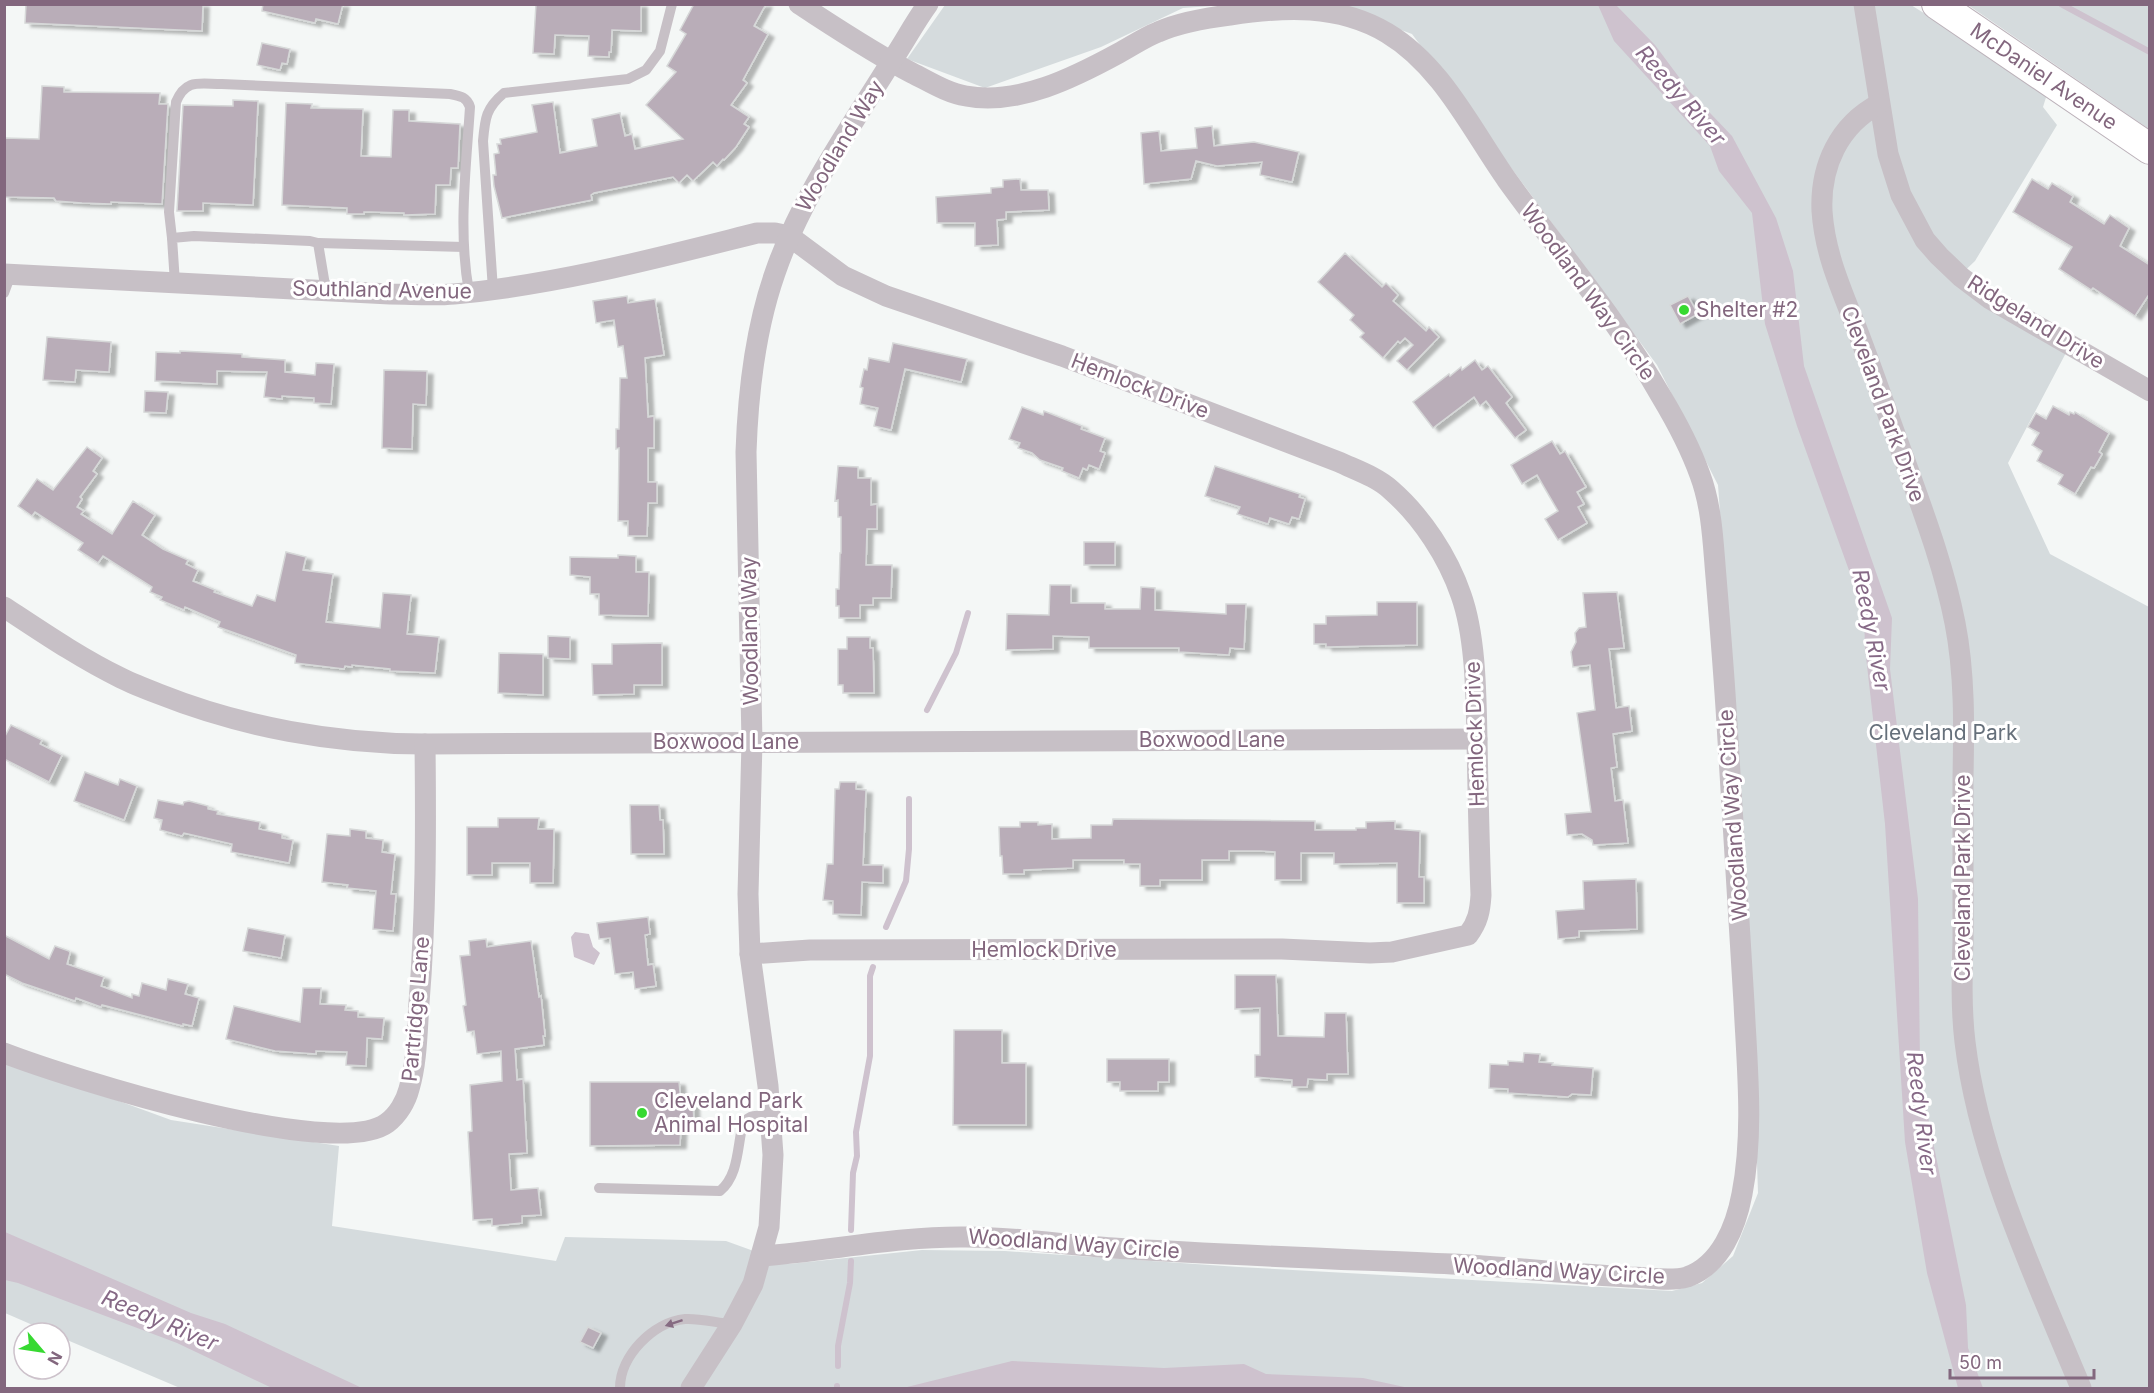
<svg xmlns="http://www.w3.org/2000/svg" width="2154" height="1393" viewBox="0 0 2154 1393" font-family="Inter,sans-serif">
<defs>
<filter id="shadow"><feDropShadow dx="6" dy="3.5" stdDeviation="1.5" flood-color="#0004"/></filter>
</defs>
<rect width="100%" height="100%" fill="#f4f7f6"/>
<g fill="#d5dbdd">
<path d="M 945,5 L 1225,5 L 1183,8 L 1101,47 L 985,88 L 907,59 Z"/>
<path d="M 1333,5 L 1911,5 L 2048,91 L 2043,107 L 2057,125 L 1975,261 L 1953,282 L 2068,349 L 2008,463 L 2050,554 L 2149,607 L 2149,1388 L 180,1388 L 60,1337 L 60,1333 L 51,1333 L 5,1313 L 4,1059 L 171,1120 L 339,1146 L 332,1226 L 556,1261 L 565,1237 L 726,1241 L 789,1264 L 922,1250 L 1005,1251 L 1239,1267 L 1672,1291 L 1702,1283 L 1733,1256 L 1758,1193 L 1748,894 L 1718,485 L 1657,365 L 1412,34 Z"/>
<path d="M 1968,5 L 2149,5 L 2149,129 Z"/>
</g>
<g fill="#cec2ce">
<path d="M 1598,5 L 1616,5 L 1655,45 L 1690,92 L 1732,136 L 1776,218 L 1793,271 L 1804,366 L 1892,618 L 1890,669 L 1918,899 L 1920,1064 L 1925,1102 L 1966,1305 L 1968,1348 L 1983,1388 L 1958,1388 L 1927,1273 L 1905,1142 L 1885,824 L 1865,648 L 1864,612 L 1797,426 L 1765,324 L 1752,213 L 1719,171 L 1710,146 L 1614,41 Z"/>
<path d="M 575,932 L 589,934 L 593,947 L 600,953 L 594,965 L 574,957 L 571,937 Z"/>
<path d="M 5,1232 L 191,1313 L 225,1324 L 362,1388 L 272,1388 L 177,1343 L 18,1283 L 5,1280 Z"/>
<path d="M 1012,1361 L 1164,1368 L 1244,1364 L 1266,1374 L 1363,1378 L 1409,1388 L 903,1388 Z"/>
</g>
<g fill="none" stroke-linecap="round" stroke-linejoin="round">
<g stroke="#cec2ce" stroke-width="6">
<path d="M 2061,4 L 2150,52"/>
<path d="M 927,710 L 956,653 L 968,613"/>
<path d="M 886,927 L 906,881 L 909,849 L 909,799"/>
<path d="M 851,1230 L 853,1173 L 857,1156 L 856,1132 L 870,1056 L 870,976 L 873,967"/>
<path d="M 838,1366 L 838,1346 L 850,1283 L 851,1261"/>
<path d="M 837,1386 L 837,1388"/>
</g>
</g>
<g fill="#b9adb8" stroke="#d6d8d8" stroke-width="1.5" filter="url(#shadow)">
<path d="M 26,4 L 203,4 L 202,31 L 25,23 Z"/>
<path d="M 263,4 L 343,4 L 338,24 L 316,19 L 315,23 L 262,11 Z"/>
<path d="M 536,4 L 641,4 L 641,31 L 612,30 L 611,52 L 609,52 L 609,57 L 588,56 L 589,36 L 555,35 L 554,54 L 533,53 Z"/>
<path d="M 694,4 L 766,4 L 754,26 L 768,34 L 743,80 L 747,83 L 731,105 L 749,117 L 744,124 L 749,127 L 736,147 L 724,160 L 723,159 L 717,166 L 713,162 L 693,181 L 687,175 L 679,183 L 673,177 L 594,193 L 591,195 L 592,200 L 502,218 L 494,186 L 493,175 L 496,175 L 494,154 L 499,153 L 497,144 L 501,144 L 500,139 L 537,132 L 532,105 L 553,102 L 560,153 L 597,146 L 592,119 L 620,113 L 625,136 L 632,134 L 635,149 L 683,139 L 646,105 L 676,72 L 667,66 L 686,34 L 680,30 Z"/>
<path d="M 262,43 L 290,49 L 287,64 L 282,63 L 280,70 L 257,65 Z"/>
<path d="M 42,86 L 64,87 L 64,92 L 160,93 L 159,104 L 168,104 L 162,204 L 111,202 L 111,204 L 82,203 L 56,201 L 54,198 L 4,197 L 4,138 L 39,139 Z"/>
<path d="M 233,100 L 258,101 L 253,205 L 203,203 L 203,211 L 177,211 L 183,105 L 233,106 Z"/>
<path d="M 286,103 L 312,104 L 311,108 L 363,109 L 361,156 L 391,157 L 393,110 L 409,110 L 409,121 L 460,124 L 458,168 L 451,168 L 450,185 L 436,185 L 435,214 L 404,215 L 404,213 L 371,212 L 364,212 L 364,214 L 347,214 L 347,208 L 282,205 Z"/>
<path d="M 1212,126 L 1214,146 L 1254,142 L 1299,152 L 1292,182 L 1260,175 L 1262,162 L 1217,166 L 1196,161 L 1191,179 L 1144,184 L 1141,133 L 1159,131 L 1161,151 L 1197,148 L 1195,128 Z"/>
<path d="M 1020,179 L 1021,190 L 1048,190 L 1049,210 L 1006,212 L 1006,219 L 997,220 L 998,245 L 975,246 L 975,223 L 937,223 L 936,197 L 991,193 L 991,188 L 1003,187 L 1003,180 Z"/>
<path d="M 2032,179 L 2048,189 L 2052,183 L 2073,196 L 2070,202 L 2104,224 L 2110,215 L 2129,228 L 2120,246 L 2150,265 L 2150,293 L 2135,316 L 2093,288 L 2091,290 L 2059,269 L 2072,247 L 2013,212 Z"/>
<path d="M 1345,253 L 1382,287 L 1386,283 L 1398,295 L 1393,301 L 1426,331 L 1429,327 L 1439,337 L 1407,370 L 1397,361 L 1413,345 L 1405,338 L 1400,343 L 1398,341 L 1383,358 L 1360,337 L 1364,333 L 1350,320 L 1354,315 L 1318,282 Z"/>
<path d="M 627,296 L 628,303 L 655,299 L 664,355 L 645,358 L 648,417 L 654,416 L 654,448 L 648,448 L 648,482 L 657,482 L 657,503 L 648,503 L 647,536 L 628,536 L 628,521 L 618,521 L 619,448 L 616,449 L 616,429 L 619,429 L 620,378 L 627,378 L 623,346 L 618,347 L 614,320 L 596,323 L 593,301 Z"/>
<path d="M 1688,296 L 1698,314 L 1680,324 L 1670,305 Z"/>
<path d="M 47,337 L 111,342 L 109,372 L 76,370 L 75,382 L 43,380 Z"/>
<path d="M 893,343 L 967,359 L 961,382 L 905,369 L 891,430 L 874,426 L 878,408 L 860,404 L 863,388 L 860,387 L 864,369 L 867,370 L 869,358 L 889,362 Z"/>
<path d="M 180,351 L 242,354 L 242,357 L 285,360 L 285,372 L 315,375 L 316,363 L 334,364 L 331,404 L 314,403 L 314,398 L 282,396 L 282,399 L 264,397 L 267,372 L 217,371 L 217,384 L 155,381 L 156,352 L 180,353 Z"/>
<path d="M 1475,360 L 1482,370 L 1488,366 L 1512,397 L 1506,403 L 1526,430 L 1515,438 L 1486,401 L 1480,406 L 1474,397 L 1433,428 L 1413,402 L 1449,374 L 1450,376 L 1461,367 L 1462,370 Z"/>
<path d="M 384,370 L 427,371 L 426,405 L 413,404 L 412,449 L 382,448 Z"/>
<path d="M 145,391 L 168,392 L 166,413 L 144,412 Z"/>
<path d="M 2053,406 L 2069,415 L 2070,412 L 2074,414 L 2075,412 L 2109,433 L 2099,452 L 2102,454 L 2094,468 L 2091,467 L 2075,494 L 2058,484 L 2063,475 L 2037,461 L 2042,451 L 2032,445 L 2039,433 L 2028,427 L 2036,413 L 2046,419 Z"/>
<path d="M 1022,407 L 1043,415 L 1044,411 L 1082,426 L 1081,429 L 1105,438 L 1100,451 L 1105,453 L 1099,469 L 1089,465 L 1087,470 L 1083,468 L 1079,478 L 1062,471 L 1063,468 L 1040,460 L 1032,453 L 1018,448 L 1020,443 L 1009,439 Z"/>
<path d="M 1552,441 L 1560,454 L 1565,451 L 1586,487 L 1577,492 L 1584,504 L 1578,507 L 1587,523 L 1558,540 L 1545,519 L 1558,511 L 1537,475 L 1522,484 L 1511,465 Z"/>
<path d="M 87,447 L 102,458 L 93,471 L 97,474 L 80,497 L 82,499 L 77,507 L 84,511 L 81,514 L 112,534 L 133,501 L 155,515 L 142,535 L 163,549 L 188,560 L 186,564 L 198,570 L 193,581 L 215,590 L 214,592 L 252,606 L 257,595 L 275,601 L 286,552 L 306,557 L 303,570 L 333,574 L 326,622 L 380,628 L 383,593 L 411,595 L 407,634 L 439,637 L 435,673 L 390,671 L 390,669 L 352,665 L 352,667 L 345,666 L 344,669 L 295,663 L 296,655 L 218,627 L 220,622 L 185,607 L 184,610 L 160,600 L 162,597 L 150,592 L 152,587 L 103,556 L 98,563 L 78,550 L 83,543 L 35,512 L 32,516 L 18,506 L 37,479 L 53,490 Z"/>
<path d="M 838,466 L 858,467 L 858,478 L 871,478 L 871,505 L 877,504 L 877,529 L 867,529 L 866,565 L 892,565 L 891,598 L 873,598 L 873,605 L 860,605 L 860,618 L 839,618 L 839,606 L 836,606 L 836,589 L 839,589 L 840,553 L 841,553 L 841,517 L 838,517 L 838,500 L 835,501 Z"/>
<path d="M 1215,466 L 1300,494 L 1299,497 L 1305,499 L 1299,519 L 1292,517 L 1289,524 L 1270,518 L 1268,524 L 1237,514 L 1240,507 L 1205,496 Z"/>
<rect x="1084" y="542" width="31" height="23"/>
<path d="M 618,555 L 636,556 L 636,572 L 649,572 L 648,616 L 599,615 L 599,594 L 590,594 L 590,577 L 570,575 L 570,557 L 618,558 Z"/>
<path d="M 1050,585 L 1071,585 L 1071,603 L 1105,603 L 1105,609 L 1140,609 L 1141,587 L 1155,588 L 1155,610 L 1226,614 L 1226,604 L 1246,604 L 1244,649 L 1230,648 L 1229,655 L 1179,652 L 1179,648 L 1089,648 L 1089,637 L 1053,636 L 1053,649 L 1006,650 L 1007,614 L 1049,615 Z"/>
<path d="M 1617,592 L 1624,648 L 1609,649 L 1616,708 L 1629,706 L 1632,731 L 1613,734 L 1617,767 L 1611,768 L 1615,801 L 1623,800 L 1628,843 L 1593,845 L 1592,840 L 1582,834 L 1567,835 L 1565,814 L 1591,812 L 1577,713 L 1595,710 L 1590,665 L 1573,667 L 1571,652 L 1576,642 L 1575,633 L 1579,628 L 1586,627 L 1583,593 Z"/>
<path d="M 1377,602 L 1417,602 L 1417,645 L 1326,647 L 1326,644 L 1314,644 L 1314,624 L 1326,624 L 1326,616 L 1377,615 Z"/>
<path d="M 548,636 L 570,637 L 570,659 L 548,658 Z"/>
<path d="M 847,637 L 870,637 L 870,648 L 873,648 L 874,693 L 843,693 L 843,685 L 838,685 L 838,649 L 847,649 Z"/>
<path d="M 662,643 L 662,685 L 634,685 L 634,694 L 593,695 L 592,664 L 612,664 L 612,644 Z"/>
<path d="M 499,653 L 543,654 L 543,695 L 498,693 Z"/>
<path d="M 11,725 L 42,740 L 40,744 L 62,755 L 49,782 L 4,759 L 4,738 Z"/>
<path d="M 85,772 L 118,785 L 120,779 L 137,786 L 124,820 L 74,801 Z"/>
<path d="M 840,782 L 856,782 L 856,789 L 866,790 L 863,865 L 883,865 L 883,883 L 862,882 L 861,915 L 833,914 L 833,901 L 823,900 L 827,864 L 833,864 L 835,789 L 839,789 Z"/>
<path d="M 158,800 L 183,805 L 184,802 L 189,801 L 208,806 L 208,809 L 218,811 L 217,814 L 260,822 L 259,829 L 282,834 L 282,838 L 293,840 L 289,863 L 231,852 L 232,844 L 184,833 L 182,836 L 160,830 L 162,820 L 154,818 Z"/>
<path d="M 630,805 L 659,805 L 660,820 L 663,820 L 664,854 L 631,854 Z"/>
<path d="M 498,818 L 539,818 L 538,829 L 554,829 L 553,883 L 530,883 L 530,863 L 492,863 L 492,875 L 467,875 L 467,827 L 498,827 Z"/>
<path d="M 1113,819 L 1315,821 L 1315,830 L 1356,830 L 1356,828 L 1366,828 L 1366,822 L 1395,821 L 1395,829 L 1420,831 L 1419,877 L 1424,877 L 1424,903 L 1397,903 L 1397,863 L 1334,864 L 1334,853 L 1301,853 L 1301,880 L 1275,880 L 1275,852 L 1261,851 L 1229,851 L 1229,860 L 1202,860 L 1202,880 L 1160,880 L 1160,886 L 1140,886 L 1140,864 L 1124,864 L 1124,860 L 1073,860 L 1073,868 L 1024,870 L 1024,874 L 1003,874 L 1002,856 L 1000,856 L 999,827 L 1020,827 L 1020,822 L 1038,822 L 1038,825 L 1052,824 L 1052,839 L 1091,838 L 1091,825 L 1112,825 Z"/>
<path d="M 350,829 L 366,831 L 366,838 L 383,840 L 382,852 L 395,854 L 391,894 L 396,894 L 393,931 L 373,929 L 376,891 L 347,888 L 348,885 L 322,882 L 327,834 L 350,836 Z"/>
<path d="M 1636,879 L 1637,929 L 1579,931 L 1579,937 L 1558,939 L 1556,911 L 1584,909 L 1583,881 Z"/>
<path d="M 648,917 L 650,934 L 645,935 L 648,965 L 653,964 L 656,986 L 635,989 L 633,972 L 615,974 L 610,938 L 599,939 L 597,923 Z"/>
<path d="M 248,928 L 285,935 L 281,958 L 243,951 Z"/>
<path d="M 4,935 L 49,959 L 55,946 L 69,951 L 70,953 L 67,964 L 104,977 L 101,986 L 132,998 L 132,994 L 139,996 L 142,983 L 166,990 L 168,979 L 188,984 L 185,994 L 199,998 L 192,1026 L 183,1024 L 183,1026 L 102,1005 L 101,1007 L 76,998 L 75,1001 L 22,983 L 4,974 Z"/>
<path d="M 486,939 L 487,947 L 531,941 L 539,997 L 541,996 L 545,1036 L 543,1036 L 544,1045 L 515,1049 L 517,1080 L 523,1079 L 527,1153 L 509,1154 L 511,1190 L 538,1188 L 541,1215 L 522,1216 L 522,1223 L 492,1226 L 492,1219 L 473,1220 L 468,1132 L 472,1131 L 470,1085 L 502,1081 L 501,1051 L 477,1054 L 474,1031 L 467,1032 L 463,1006 L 466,1005 L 460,956 L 470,955 L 469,941 Z"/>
<path d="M 1235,975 L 1276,975 L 1278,1036 L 1324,1037 L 1325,1013 L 1346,1013 L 1348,1074 L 1327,1074 L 1327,1080 L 1308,1079 L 1307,1087 L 1292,1087 L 1292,1080 L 1255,1077 L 1255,1055 L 1260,1055 L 1260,1008 L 1235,1009 Z"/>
<path d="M 303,988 L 321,988 L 320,1004 L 346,1005 L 345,1010 L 358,1011 L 358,1017 L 384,1018 L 382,1039 L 367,1038 L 366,1066 L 346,1065 L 347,1052 L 316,1051 L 316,1054 L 275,1051 L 226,1039 L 234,1006 L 300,1022 Z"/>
<path d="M 954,1030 L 1002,1030 L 1002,1063 L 1026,1063 L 1026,1125 L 953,1125 Z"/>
<path d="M 1524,1053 L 1540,1054 L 1539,1062 L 1553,1063 L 1552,1065 L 1593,1068 L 1591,1095 L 1572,1094 L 1568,1097 L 1508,1093 L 1508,1089 L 1489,1088 L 1490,1064 L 1508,1065 L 1508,1061 L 1523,1062 Z"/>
<path d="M 1107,1059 L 1169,1059 L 1169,1082 L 1158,1082 L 1158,1091 L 1120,1091 L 1120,1082 L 1107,1082 Z"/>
<path d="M 590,1082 L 679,1082 L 681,1102 L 693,1102 L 694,1124 L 681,1124 L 680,1145 L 590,1146 Z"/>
<path d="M 588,1327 L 601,1333 L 593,1348 L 580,1342 Z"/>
</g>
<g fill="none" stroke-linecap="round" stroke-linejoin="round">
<g stroke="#bcb2ba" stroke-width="32">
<g id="secondary">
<path id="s1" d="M 1937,4 L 2150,149"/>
</g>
</g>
<g stroke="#c7c0c6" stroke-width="10">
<path d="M 172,238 L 169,212 L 176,102 C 186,78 200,84 222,84 L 450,94 C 460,96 467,97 470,107 C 466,169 458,231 469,292"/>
<path d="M 318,243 L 464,247"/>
<path d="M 175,283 L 172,238 L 194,236 L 310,241 L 318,243 L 326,291"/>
<path d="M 493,290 L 483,141 C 485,118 486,108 504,93 L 628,79 L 646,70 L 660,51 L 672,4"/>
<path d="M 4,293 L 11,274"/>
<path d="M 599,1188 L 720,1191 C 739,1175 737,1147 743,1123 C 751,1113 759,1116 770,1117"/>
<path d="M 620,1388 C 620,1356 653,1322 685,1319 C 700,1318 717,1323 732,1324"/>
</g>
<g stroke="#c7c0c6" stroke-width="21">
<path d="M 1864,4 L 1888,154 L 1901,195 L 1925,240 L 1939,256 L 1961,277 L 1990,299 L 2150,391"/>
<path d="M 1879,104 C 1839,125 1820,166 1822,211 C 1825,258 1845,297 1861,340 C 1876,380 1890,421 1905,461 C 1924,514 1944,567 1955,623 C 1965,674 1964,726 1963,778 C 1963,832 1963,887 1963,941 C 1962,974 1961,1009 1965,1042 C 1979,1160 2036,1279 2081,1388"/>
<path d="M 4,274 L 390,294 C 411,294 433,296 454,294 C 556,285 657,258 757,233 L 775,233 L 789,236 L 843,276 L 886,296 L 1062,356 L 1339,462 C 1356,470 1377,477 1391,490 C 1422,517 1448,557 1461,595 C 1476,637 1476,696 1477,740 C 1478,792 1479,844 1481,895 C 1480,911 1478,922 1468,935 L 1392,952 L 1370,953 L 1282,949 L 810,950 L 750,954"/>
<path d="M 4,607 C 42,632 80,658 121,678 C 133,684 146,689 159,694 C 242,727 335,744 425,744 L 1477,739"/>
<path d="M 4,1053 C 69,1078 334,1162 387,1123 C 398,1115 406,1101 409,1089 C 417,1062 417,1031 419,1003 C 426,917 426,830 425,744"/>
<path d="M 761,1256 C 829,1251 898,1236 966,1237 C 1015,1237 1065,1245 1113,1248 C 1226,1255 1339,1259 1452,1264 C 1511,1267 1570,1274 1629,1277 C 1646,1277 1670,1282 1687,1277 C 1721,1265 1736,1226 1742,1194 C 1754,1132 1747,1066 1744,1003 C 1739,910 1733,817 1727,724 C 1724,674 1720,625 1716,577 C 1713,542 1712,507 1700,475 C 1690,447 1676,421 1661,396 C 1617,319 1559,252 1507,180 C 1471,129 1442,66 1387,33 C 1338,4 1284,7 1230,15 C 1205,18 1181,22 1158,32 C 1145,37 1132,46 1119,53 C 1075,77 1018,106 966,96 C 947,93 930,82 912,73 C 873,53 836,28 799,4"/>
<path d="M 691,1388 L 732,1324 L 753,1284 L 769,1227 L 773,1155 L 768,1086 L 750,954 L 748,894 L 752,742 L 746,452 C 748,392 755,330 775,273 C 801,197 849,130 891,62 C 904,43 914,23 928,4"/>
</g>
<use href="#secondary" stroke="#fff" stroke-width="30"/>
</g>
<defs><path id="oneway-solid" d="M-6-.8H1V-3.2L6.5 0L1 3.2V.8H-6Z" transform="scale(1.5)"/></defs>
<use fill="#866b82" href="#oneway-solid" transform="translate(674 1323) rotate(162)"/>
<g fill="#37d931" stroke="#fff" stroke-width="2">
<circle cx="1684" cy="310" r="6"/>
<circle cx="642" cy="1113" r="6"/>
</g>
<g text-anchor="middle" stroke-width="6" stroke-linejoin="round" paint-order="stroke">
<g font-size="21" fill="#83677e" stroke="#fff">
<text dy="7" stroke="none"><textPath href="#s1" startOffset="129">McDaniel Avenue</textPath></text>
<text transform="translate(840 146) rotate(-59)" y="7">Woodland Way</text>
<text transform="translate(382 290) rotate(1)" y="7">Southland Avenue</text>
<text transform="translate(1588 292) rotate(54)" y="7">Woodland Way Circle</text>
<text transform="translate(2036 322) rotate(32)" y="7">Ridgeland Drive</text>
<text transform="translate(1140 386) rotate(21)" y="7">Hemlock Drive</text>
<text transform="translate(1883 404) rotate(70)" y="7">Cleveland Park Drive</text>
<text transform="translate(750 631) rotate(-91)" y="7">Woodland Way</text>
<text transform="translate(1475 734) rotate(-92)" y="7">Hemlock Drive</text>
<text x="1212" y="747">Boxwood Lane</text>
<text x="726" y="749">Boxwood Lane</text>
<text transform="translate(1733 815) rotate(-94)" y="7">Woodland Way Circle</text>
<text transform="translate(1963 878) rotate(-90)" y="7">Cleveland Park Drive</text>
<text x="1044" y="957">Hemlock Drive</text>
<text transform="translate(416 1009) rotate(-85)" y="7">Partridge Lane</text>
<text transform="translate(1074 1244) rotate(4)" y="7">Woodland Way Circle</text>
<text transform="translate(1559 1271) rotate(3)" y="7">Woodland Way Circle</text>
</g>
<g font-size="21" fill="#83677e" stroke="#fff" text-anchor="start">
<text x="1696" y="317">Shelter #2</text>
<text x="654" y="1108">Cleveland Park<tspan x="654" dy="24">Animal Hospital</tspan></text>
</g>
<g font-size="21" fill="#66707b" stroke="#fff">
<text x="1943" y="740">Cleveland Park</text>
</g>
<g font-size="22" font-style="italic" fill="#866986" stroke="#fff">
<text transform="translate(1681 95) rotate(49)" y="8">Reedy River</text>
<text transform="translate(1872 630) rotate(79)" y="8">Reedy River</text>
<text transform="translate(1922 1113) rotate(83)" y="8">Reedy River</text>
<text transform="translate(160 1320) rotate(23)" y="8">Reedy River</text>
</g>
</g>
<rect width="2154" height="1393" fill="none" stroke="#83677e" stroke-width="12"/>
<g transform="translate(42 1351) rotate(119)"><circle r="28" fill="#ffffff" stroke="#cdc2cb" stroke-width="1.5"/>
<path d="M0-4.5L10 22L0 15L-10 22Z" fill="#37d931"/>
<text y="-9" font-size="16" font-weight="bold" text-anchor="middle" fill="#83677e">N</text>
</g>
<path d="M1950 1369v9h144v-9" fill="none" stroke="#83677e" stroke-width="3"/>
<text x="1959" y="1369" font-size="18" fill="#83677e" stroke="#ffffff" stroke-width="4.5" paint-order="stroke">50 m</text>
</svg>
